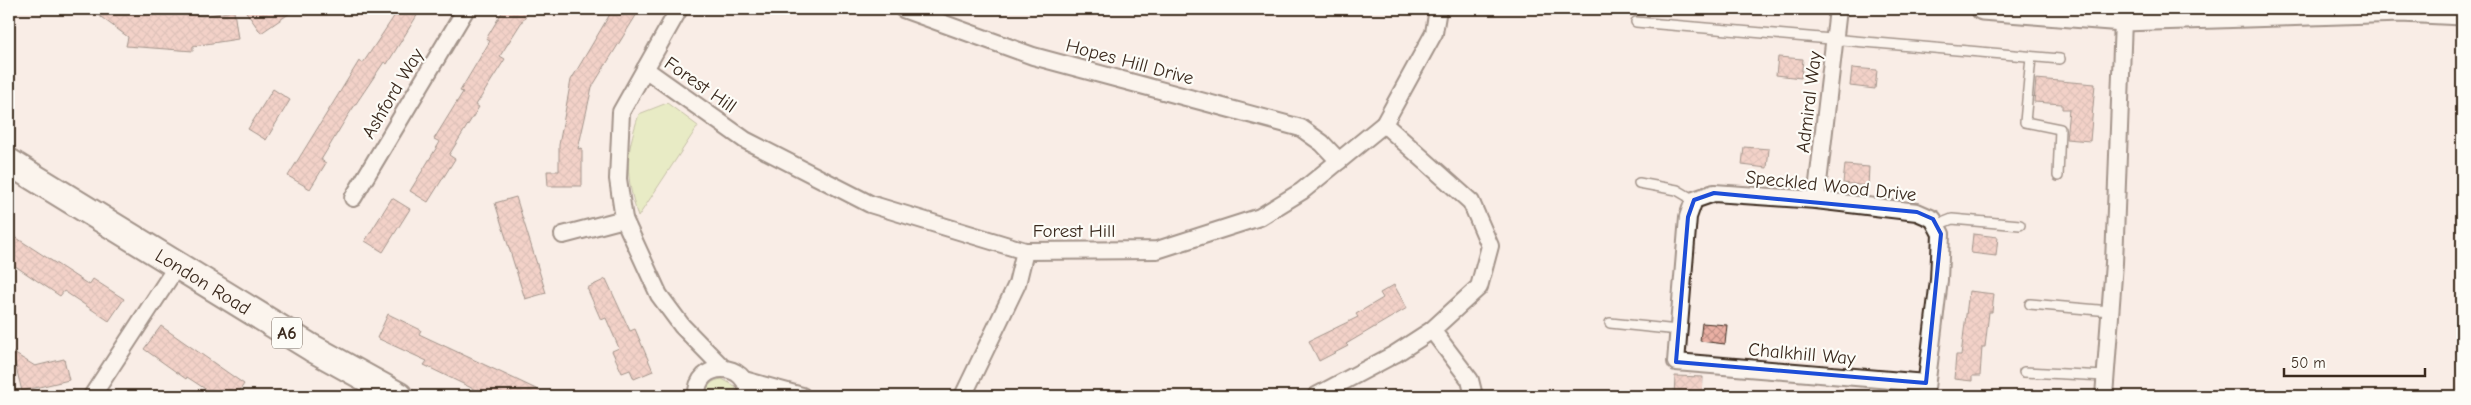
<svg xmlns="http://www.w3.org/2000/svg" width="2471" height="405" viewBox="0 0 2471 405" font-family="'Comic Neue',sans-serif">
<defs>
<pattern id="building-cross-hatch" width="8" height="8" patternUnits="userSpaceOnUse" patternTransform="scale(1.25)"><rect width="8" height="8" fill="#eab0a4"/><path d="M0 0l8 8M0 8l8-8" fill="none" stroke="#bf8f85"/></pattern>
</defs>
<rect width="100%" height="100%" fill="#f9ede6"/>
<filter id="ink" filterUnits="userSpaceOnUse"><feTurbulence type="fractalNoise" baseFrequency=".02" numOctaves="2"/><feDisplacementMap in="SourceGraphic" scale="10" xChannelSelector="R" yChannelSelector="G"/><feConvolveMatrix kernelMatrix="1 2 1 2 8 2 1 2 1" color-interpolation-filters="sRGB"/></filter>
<g filter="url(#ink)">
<g fill="#d3e99d" stroke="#878a5e">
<path d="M 667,103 L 698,126 L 638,217 C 625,173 625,157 639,114 Z"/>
<path d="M 722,379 L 735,386 L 738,396 L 705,396 C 706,386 712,380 722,379 Z"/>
</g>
<g fill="url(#building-cross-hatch)" stroke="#3b2a1e">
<path d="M 90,9 L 137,9 L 203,16 L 234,11 L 238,39 L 193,46 L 193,51 L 126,46 L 128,37 Z"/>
<path d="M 244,9 L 296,9 L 261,33 Z"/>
<path d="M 399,9 L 421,9 L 387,64 L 384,62 L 347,117 L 321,160 L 326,163 L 310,189 L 288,176 L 359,61 L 363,63 Z"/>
<path d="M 504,9 L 530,9 L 500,56 L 505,59 L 476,105 L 479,107 L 449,155 L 455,159 L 428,202 L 410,191 L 440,142 L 434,139 L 463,92 L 460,91 L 490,41 L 486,39 Z"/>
<path d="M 613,9 L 640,9 L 592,87 L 578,149 L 582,148 L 582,186 L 548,186 L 547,171 L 559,171 L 559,145 L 571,80 Z"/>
<path d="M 1778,57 L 1803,59 L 1801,78 L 1776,75 Z"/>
<path d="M 1852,68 L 1877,70 L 1875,89 L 1850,86 Z"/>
<path d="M 2036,79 L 2095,84 L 2090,141 L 2066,139 L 2069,109 L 2062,109 L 2062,104 L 2034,102 Z"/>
<path d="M 273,89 L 290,100 L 266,140 L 248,129 Z"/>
<path d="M 1744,147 L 1769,149 L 1767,168 L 1742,165 Z"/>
<path d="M 1845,165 L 1869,167 L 1868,186 L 1843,183 Z"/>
<path d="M 516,197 L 546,293 L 525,299 L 495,203 Z"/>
<path d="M 392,198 L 410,209 L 383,252 L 365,241 Z"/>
<path d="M 9,233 L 89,285 L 93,279 L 124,299 L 109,321 L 64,291 L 60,296 L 9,262 Z"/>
<path d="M 1973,234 L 1998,237 L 1996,256 L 1971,253 Z"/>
<path d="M 606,279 L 630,331 L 635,329 L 653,371 L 634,379 L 630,370 L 622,373 L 612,351 L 619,348 L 606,318 L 601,320 L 587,288 Z"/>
<path d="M 1394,285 L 1407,308 L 1346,344 L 1348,346 L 1319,361 L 1309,341 L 1358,317 L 1356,314 L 1383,298 L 1380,293 Z"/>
<path d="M 1969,291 L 1994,294 L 1992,312 L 1989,312 L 1985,347 L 1982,347 L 1980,376 L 1972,376 L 1972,381 L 1954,379 L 1956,355 L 1961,355 Z"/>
<path d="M 388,314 L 421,330 L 419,334 L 551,396 L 488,396 L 424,365 L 427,361 L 377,338 Z"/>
<path d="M 1702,323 L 1727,325 L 1725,344 L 1700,341 Z"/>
<path d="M 161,326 L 244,384 L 236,396 L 216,396 L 187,377 L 186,379 L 144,349 Z"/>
<path d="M 12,352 L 35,366 L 64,359 L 69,380 L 22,391 Z"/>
<path d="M 1675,376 L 1703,377 L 1702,396 L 1674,396 Z"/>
</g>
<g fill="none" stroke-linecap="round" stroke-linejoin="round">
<g stroke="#3b2a1e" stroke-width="12">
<g id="service">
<path d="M 1636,22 L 2060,59"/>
<path d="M 2031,57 L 2025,122 L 2060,129 L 2058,176"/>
<path d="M 1639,183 L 1677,190 L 1694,200"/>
<path d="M 1937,225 L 1952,219 L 2020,225"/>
<path d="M 2030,304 L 2110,311"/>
<path d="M 1610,323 L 1678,330"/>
<path d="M 2024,372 L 2105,376"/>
</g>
</g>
<g stroke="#3b2a1e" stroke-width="20">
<g id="minor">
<path d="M 679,9 L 621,112 L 618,179 L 624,219 L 659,295 L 682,326 L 723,368"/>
<path d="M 903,9 L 1033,56 L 1301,128 L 1322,143 L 1339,161"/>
<path d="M 645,69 L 745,140 L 870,204 L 1025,251 L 1157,250 L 1260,217 L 1302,191 L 1384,124 L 1434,33 L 1438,9"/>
<path d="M 353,198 L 466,9"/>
<path d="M 1816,200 L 1838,9"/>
<path d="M 563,235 L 624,219"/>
<path d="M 1432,330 L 1470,380 L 1474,396"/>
<path d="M 744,380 L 802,396"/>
<path d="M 92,396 L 177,266"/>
<path d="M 697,396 C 695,360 749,360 748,396"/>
<path d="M 963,396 L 1017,284 L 1025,251"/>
<path d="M 1316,396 L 1395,354 L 1432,330 L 1479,287 L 1490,246 L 1471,202 L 1384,124"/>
<path d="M 1925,396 L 1939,280 L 1941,234 L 1933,219 L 1917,212 L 1816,200 L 1714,193 L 1694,200 L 1688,217 L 1676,362 L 1926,383"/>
<path d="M 2104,396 L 2114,263 L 2123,20"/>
</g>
</g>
<g stroke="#3b2a1e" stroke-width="25">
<path id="tertiary" d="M 1982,9 L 2123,20 L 2401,11 L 2462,14"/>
</g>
<g stroke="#3b2a1e" stroke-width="30">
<g id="primary">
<path id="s1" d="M 9,162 L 312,348 L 399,396"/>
</g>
</g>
<use href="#service" stroke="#fdfcf7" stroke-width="9"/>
<use href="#minor" stroke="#fdfcf7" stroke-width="16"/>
<use href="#tertiary" stroke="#fdfcf7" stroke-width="21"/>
<use href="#primary" stroke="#fdfcf7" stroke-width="26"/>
</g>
</g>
<path d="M0 0H2471V405H0ZM 1714,193 L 1917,212 L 1933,219 L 1941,234 L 1926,383 L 1676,362 L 1688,217 L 1694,200 Z" fill="#f9ede6" fill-opacity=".55" fill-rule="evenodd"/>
<path fill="none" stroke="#1d4ed8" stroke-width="4" stroke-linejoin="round" d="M 1714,193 L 1917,212 L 1933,219 L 1941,234 L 1926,383 L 1676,362 L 1688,217 L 1694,200 Z"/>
<g text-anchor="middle" stroke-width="4.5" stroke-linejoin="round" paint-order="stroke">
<rect fill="#fdfcf7" stroke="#75695f" stroke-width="1" x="272" y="317.5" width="30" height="31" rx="4"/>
<g font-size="18" font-weight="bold" fill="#3b2a1e">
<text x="287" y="339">A6</text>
</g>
<g font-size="19" fill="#3b2a1e" stroke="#fdfcf7">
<text transform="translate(1130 61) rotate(15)" y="7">Hopes Hill Drive</text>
<text transform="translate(701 84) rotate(35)" y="7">Forest Hill</text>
<text transform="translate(392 93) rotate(-59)" y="7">Ashford Way</text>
<text transform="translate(1808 102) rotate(-83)" y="7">Admiral Way</text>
<text transform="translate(1831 185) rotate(6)" y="7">Speckled Wood Drive</text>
<text x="1074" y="237">Forest Hill</text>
<text dy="7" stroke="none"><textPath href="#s1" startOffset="228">London Road</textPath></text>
<text transform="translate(1802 353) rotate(5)" y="7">Chalkhill Way</text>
</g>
</g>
<rect width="2471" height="405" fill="none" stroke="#fdfcf7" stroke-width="30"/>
<rect x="15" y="15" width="2441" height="375" fill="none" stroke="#3b2a1e" stroke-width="2" filter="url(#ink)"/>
<path d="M2284 368v8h141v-8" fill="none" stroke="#3b2a1e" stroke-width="2.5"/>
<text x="2291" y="368" font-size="15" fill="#3b2a1e" stroke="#fdfcf7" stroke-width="4" paint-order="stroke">50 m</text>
</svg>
